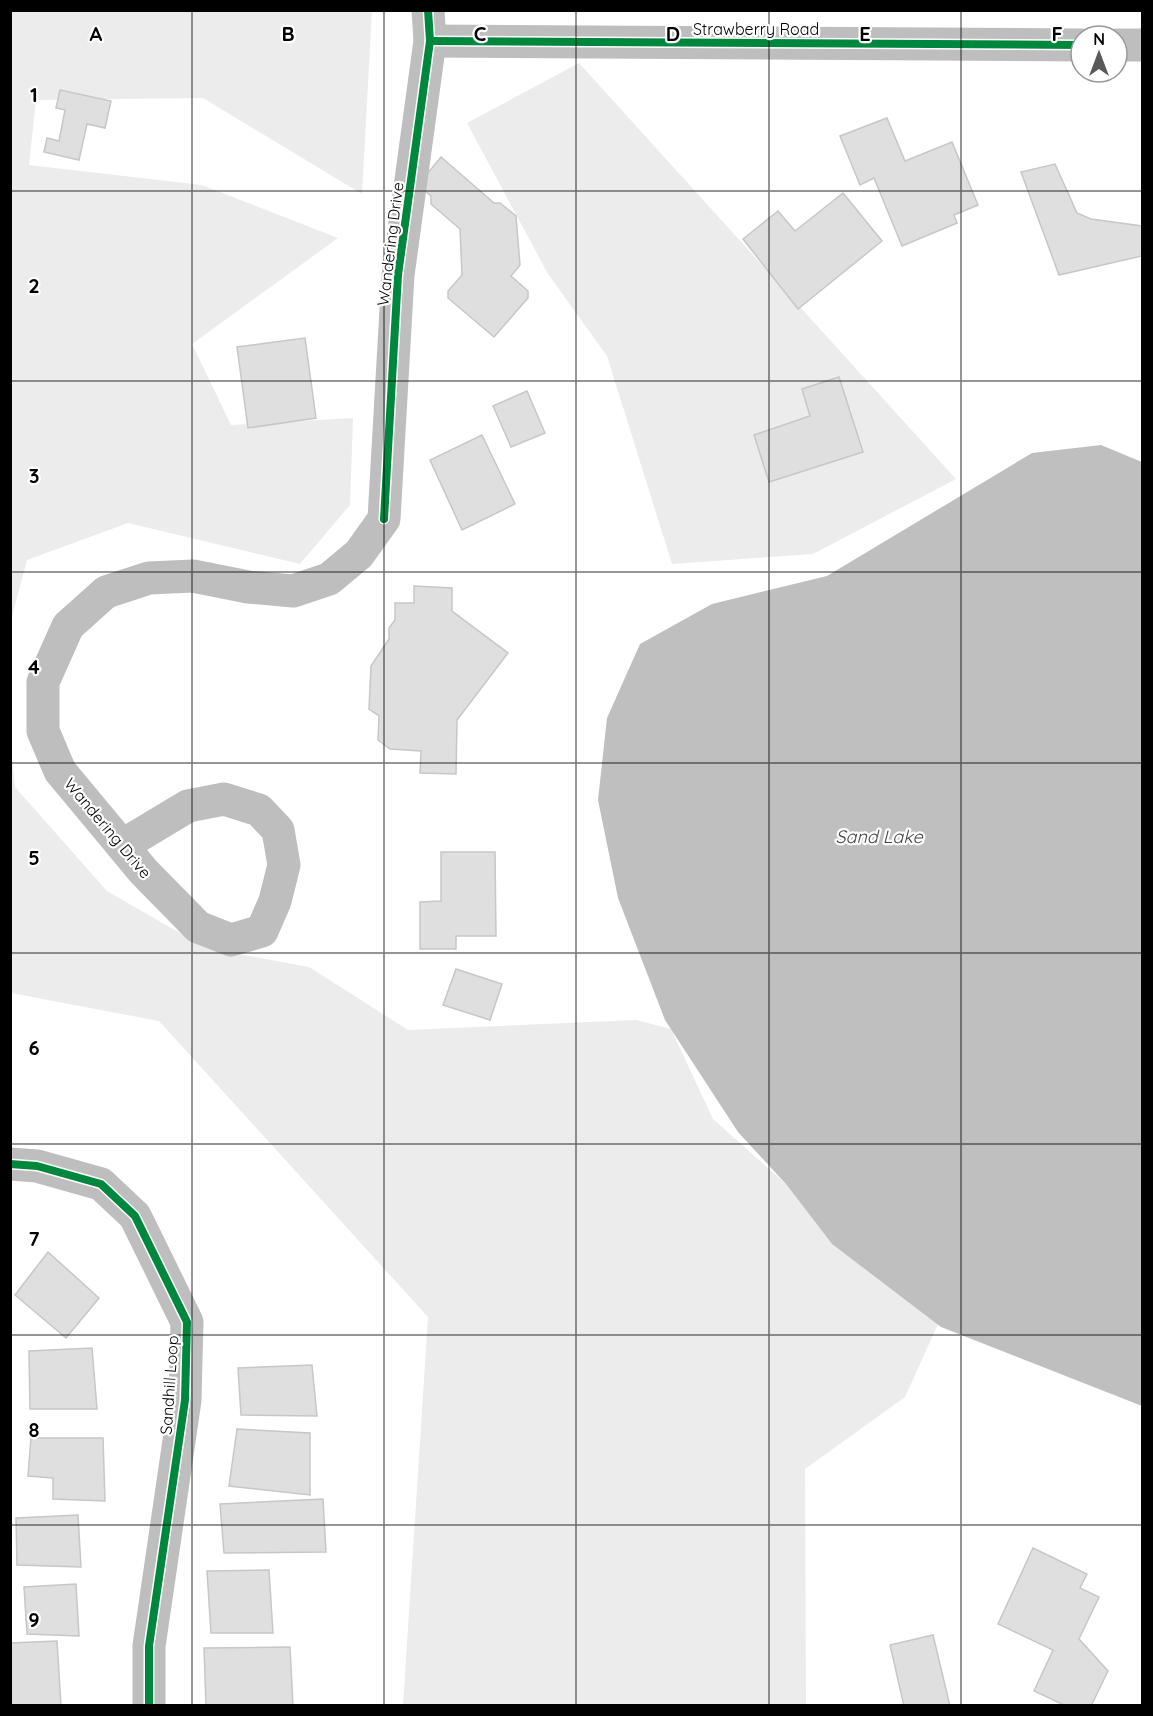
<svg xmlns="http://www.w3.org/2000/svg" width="1153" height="1716" viewBox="0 0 1153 1716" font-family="Quicksand,sans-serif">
<rect width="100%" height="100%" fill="#fff"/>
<g fill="#ececec">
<path d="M 11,11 L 372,11 L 362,194 L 203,98 L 36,100 L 29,165 L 202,185 L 338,238 L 192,344 L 231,425 L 353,418 L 350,505 L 300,564 L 128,523 L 27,560 L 11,620 Z"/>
<path d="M 579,63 L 956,479 L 813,554 L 672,564 L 607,356 L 548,274 L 467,123 Z"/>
<path d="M 10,740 L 15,787 L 107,891 L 206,948 L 309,967 L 408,1030 L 636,1020 L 671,1029 L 713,1119 L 786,1184 L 832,1244 L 938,1324 L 905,1397 L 805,1469 L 806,1705 L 403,1705 L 428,1317 L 159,1021 L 11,993 Z"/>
</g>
<path fill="#bfbfbf" d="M 1101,445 L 1142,462 L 1142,1406 L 941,1327 L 832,1244 L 786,1184 L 738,1132 L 665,1020 L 618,898 L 598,800 L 607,718 L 640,644 L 712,604 L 827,576 L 1032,453 Z"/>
<g fill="#dfdfdf" stroke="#c7c7c7" stroke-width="1.5">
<path d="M 60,90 L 111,101 L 105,128 L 87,124 L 79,160 L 44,152 L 47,138 L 59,141 L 65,110 L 56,108 Z"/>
<path d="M 887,118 L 905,161 L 952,142 L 978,205 L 954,215 L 957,223 L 902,246 L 874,178 L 860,185 L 840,136 Z"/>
<path d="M 441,157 L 494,203 L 500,203 L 516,216 L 520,265 L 511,276 L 528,291 L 528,298 L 494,337 L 448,298 L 448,291 L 462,275 L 460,229 L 431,204 L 431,196 L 418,185 Z"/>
<path d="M 1055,164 L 1077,213 L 1091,219 L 1142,226 L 1142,256 L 1059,275 L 1021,172 Z"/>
<path d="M 843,193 L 882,241 L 798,309 L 743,239 L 778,211 L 795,231 Z"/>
<path d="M 305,338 L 316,418 L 248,428 L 237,347 Z"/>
<path d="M 839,377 L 863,452 L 769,482 L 754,435 L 810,416 L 802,389 Z"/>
<path d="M 527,391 L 545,433 L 511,447 L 493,406 Z"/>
<path d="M 482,435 L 515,504 L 462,530 L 430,460 Z"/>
<path d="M 414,586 L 452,588 L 452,611 L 508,653 L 457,720 L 456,774 L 420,773 L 421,751 L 390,749 L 378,740 L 379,716 L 369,709 L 371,666 L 389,639 L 389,628 L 395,620 L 395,603 L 414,603 Z"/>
<path d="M 441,852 L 495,852 L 496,936 L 456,936 L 456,949 L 420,949 L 420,902 L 441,901 Z"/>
<path d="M 456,969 L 502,984 L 490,1020 L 443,1005 Z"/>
<path d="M 48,1252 L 99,1298 L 66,1338 L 15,1295 Z"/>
<path d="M 92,1348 L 97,1409 L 30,1409 L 29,1351 Z"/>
<path d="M 312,1365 L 317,1416 L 241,1415 L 238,1368 Z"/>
<path d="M 237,1429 L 310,1433 L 310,1495 L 229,1486 Z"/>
<path d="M 31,1438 L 103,1438 L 105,1501 L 53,1499 L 53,1478 L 28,1476 Z"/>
<path d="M 323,1499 L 326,1552 L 224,1553 L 220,1504 Z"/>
<path d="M 78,1515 L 81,1567 L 17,1565 L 16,1518 Z"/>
<path d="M 1033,1548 L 1087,1574 L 1080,1588 L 1099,1597 L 1079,1639 L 1108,1671 L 1091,1706 L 1066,1706 L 1034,1691 L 1053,1650 L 998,1624 Z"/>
<path d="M 269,1570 L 273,1633 L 211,1633 L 207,1571 Z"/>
<path d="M 76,1584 L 79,1636 L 27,1634 L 24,1587 Z"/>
<path d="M 933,1635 L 950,1706 L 904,1706 L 890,1645 Z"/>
<path d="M 57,1641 L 61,1706 L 10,1706 L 10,1643 Z"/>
<path d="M 290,1647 L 293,1706 L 206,1706 L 204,1648 Z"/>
</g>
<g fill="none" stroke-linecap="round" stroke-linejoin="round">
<g stroke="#bebebe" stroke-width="33">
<path d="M 430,41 L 1081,45"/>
<path d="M 1117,45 L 1142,45"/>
<path d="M 123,845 L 188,806 L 224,799 L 259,810 L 278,830 L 284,865 L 275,901 L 262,931 L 231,940 L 198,927 L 144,872 L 60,771 L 43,731 L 43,682 L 68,626 L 106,592 L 149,578 L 193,576 L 248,587 L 293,591 L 329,579 L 359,554 L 384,519 L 398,275 L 430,41 L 428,10"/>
<path d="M 10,1164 L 37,1166 L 101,1184 L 135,1216 L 187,1322 L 185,1400 L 149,1646 L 149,1706"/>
</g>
<g stroke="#fff" stroke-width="11">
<g id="cycleway">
<path d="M 430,41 L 1081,45"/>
<path d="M 384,519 L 398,275 L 430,41 L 428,10"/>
<path d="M 10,1164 L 37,1166 L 101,1184 L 135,1216 L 187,1322 L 185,1400 L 149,1646 L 149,1706"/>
</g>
</g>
<use href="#cycleway" stroke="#00873e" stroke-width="8"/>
</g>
<path fill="none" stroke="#000" stroke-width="1.5" stroke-opacity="0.55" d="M 192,10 L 192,1706M 384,10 L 384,1706M 576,10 L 576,1706M 769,10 L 769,1706M 961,10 L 961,1706M 10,191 L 1142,191M 10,381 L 1142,381M 10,572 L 1142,572M 10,763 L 1142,763M 10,953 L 1142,953M 10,1144 L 1142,1144M 10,1335 L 1142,1335M 10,1525 L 1142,1525"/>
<g text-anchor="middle" stroke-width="4.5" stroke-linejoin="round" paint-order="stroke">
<g font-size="16" fill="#000" stroke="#fff">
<text x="756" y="35">Strawberry Road</text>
<text transform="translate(390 244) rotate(-83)" y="6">Wandering Drive</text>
<text transform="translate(108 828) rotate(50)" y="6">Wandering Drive</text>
<text transform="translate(169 1385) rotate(-86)" y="6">Sandhill Loop</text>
</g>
<g font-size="18" font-style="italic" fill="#444" stroke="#fff">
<text x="879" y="843">Sand Lake</text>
</g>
</g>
<g font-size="20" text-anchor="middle" font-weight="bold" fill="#000" stroke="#fff" stroke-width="4.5" stroke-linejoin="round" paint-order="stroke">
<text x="96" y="41">A</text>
<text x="288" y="41">B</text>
<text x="480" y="41">C</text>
<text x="673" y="41">D</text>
<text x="865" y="41">E</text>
<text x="1057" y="41">F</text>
<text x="34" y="102">1</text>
<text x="34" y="293">2</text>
<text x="34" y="483">3</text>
<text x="34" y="674">4</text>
<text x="34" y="865">5</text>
<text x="34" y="1055">6</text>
<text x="34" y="1246">7</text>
<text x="34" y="1437">8</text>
<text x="34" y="1627">9</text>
</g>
<rect width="1153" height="1716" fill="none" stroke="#000000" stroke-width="24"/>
<g transform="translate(1099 54)"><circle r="28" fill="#ffffff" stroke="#999999" stroke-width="1.5"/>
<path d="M0-4.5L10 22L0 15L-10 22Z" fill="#595959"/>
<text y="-9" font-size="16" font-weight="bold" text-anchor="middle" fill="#000000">N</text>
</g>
</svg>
